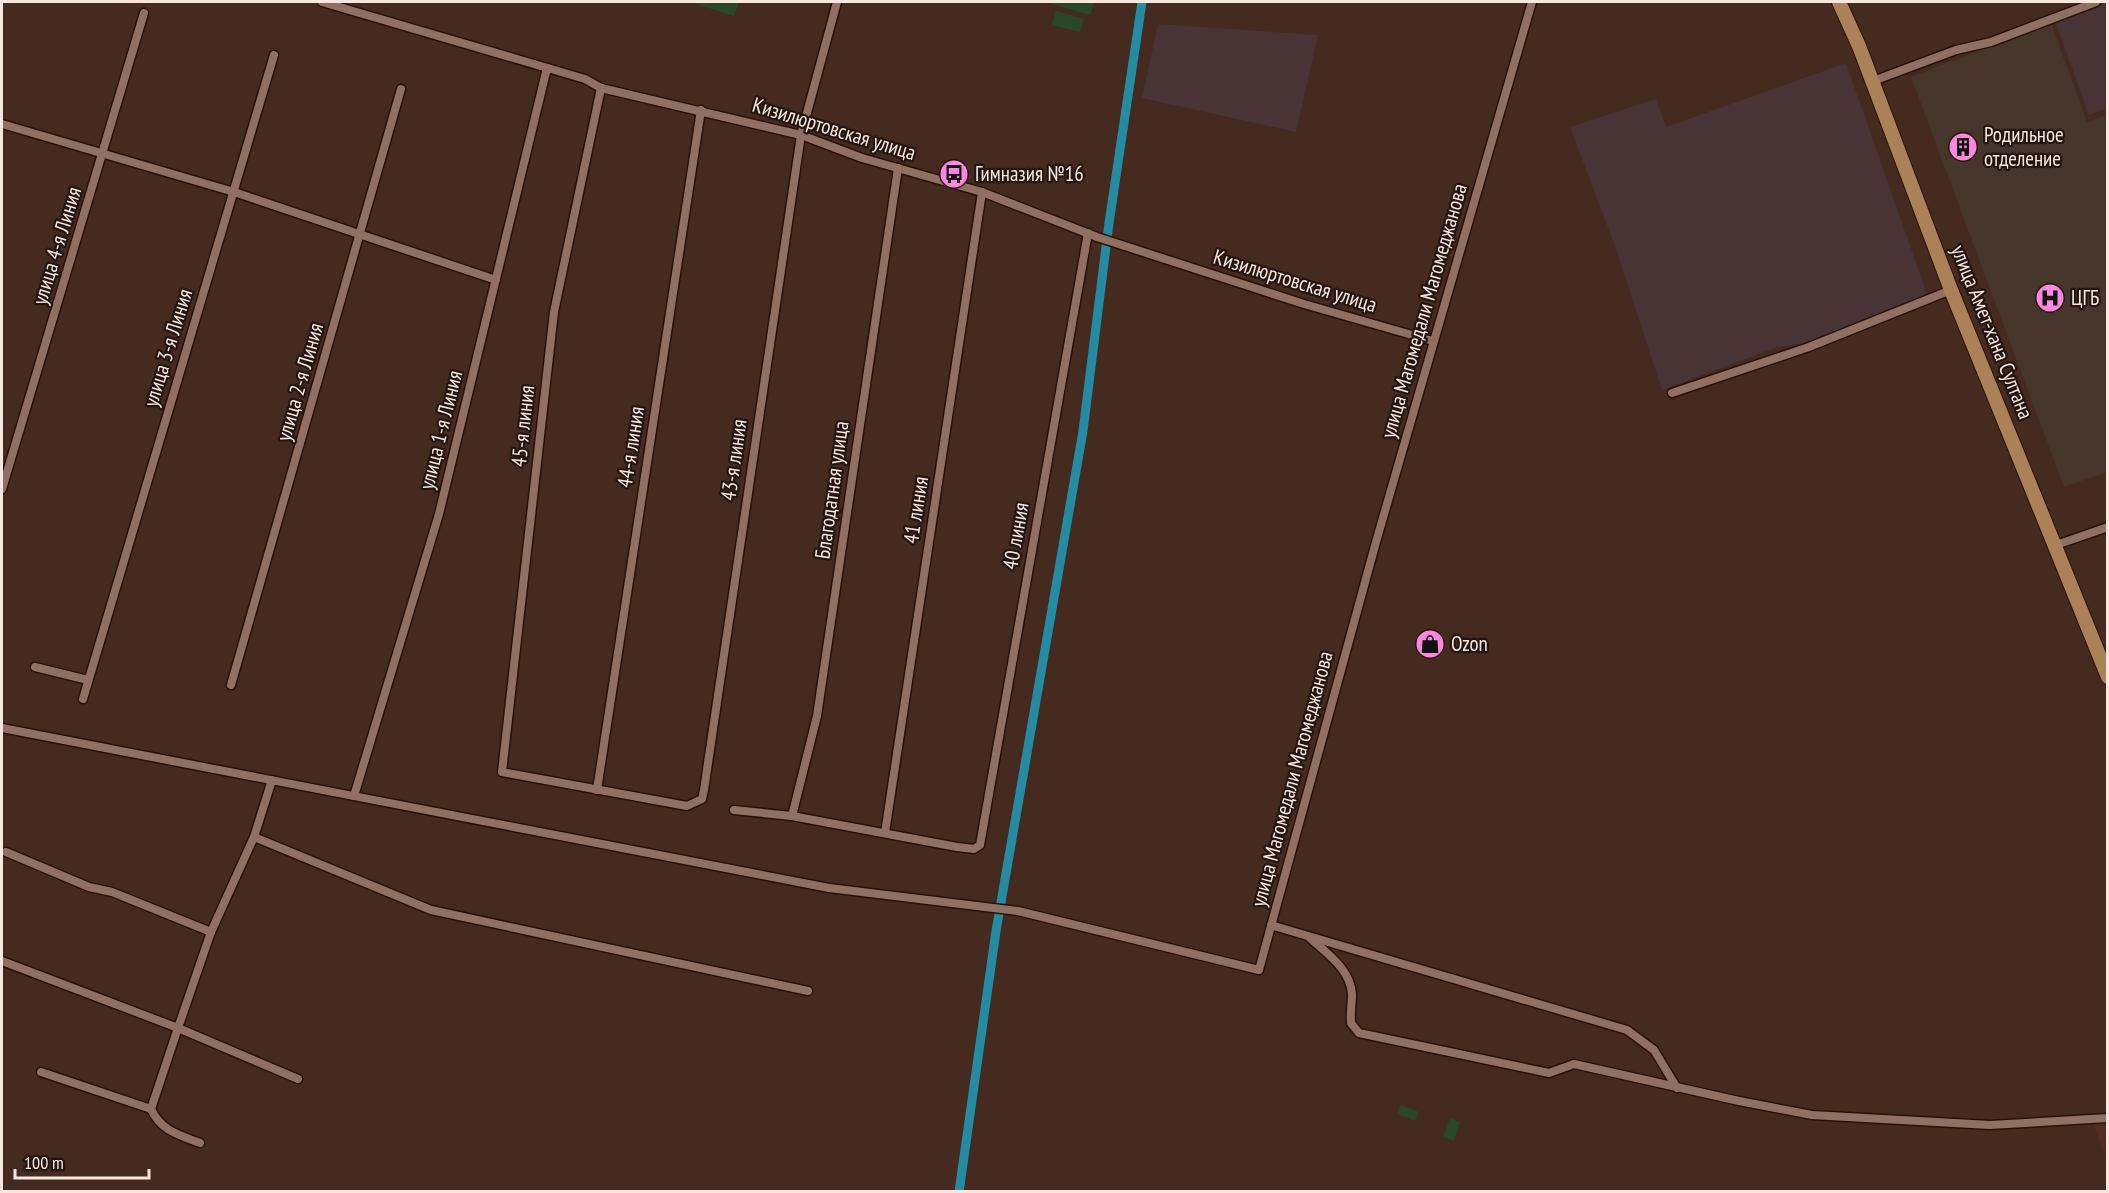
<svg xmlns="http://www.w3.org/2000/svg" width="2109" height="1193" viewBox="0 0 2109 1193" font-family="'PT Sans Narrow',sans-serif">
<rect width="100%" height="100%" fill="#452a1f"/>
<path fill="#512e21" d="M 2107,1116 L 2107,1162 L 2091,1118 Z"/>
<g fill="#483335">
<path d="M 2107,2 L 2107,108 L 2089,115 L 2055,21 Z"/>
<path d="M 1158,24 L 1318,35 L 1296,132 L 1142,98 Z"/>
<path d="M 1846,63 L 1928,297 L 1806,343 L 1778,347 L 1662,390 L 1615,246 L 1570,127 L 1656,99 L 1666,127 Z"/>
</g>
<path fill="#46352b" d="M 2051,23 L 2087,122 L 2107,115 L 2107,472 L 2064,487 L 1911,77 Z"/>
<g fill="#28482c">
<path d="M 696,2 L 739,2 L 734,16 L 696,4 Z"/>
<path d="M 1053,2 L 1094,2 L 1090,15 L 1052,4 Z"/>
<path d="M 1056,11 L 1084,19 L 1080,32 L 1052,25 Z"/>
<path d="M 1401,1105 L 1419,1112 L 1415,1121 L 1398,1114 Z"/>
<path d="M 1450,1118 L 1460,1122 L 1454,1141 L 1443,1137 Z"/>
</g>
<g fill="none" stroke-linecap="round" stroke-linejoin="round">
<path stroke="#248ba2" stroke-width="9" d="M 959,1192 L 996,931 L 1083,431 L 1109,223 L 1142,2"/>
<g stroke="#2a1108" stroke-width="11">
<g id="minor">
<path d="M 322,2 L 585,79 L 601,88 L 801,135 L 862,158 L 982,192 L 1097,237 L 1304,304 L 1433,341"/>
<path d="M 1873,81 L 1956,50 L 1991,42 L 2096,2"/>
<path d="M 601,88 L 554,312 L 502,772 L 687,806 L 702,799 L 704,790 L 801,135 L 837,2"/>
<path d="M 2,124 L 234,192 L 496,280"/>
<path d="M 1672,393 L 1809,347 L 1951,290"/>
<path d="M 2,489 L 144,13"/>
<path d="M 2056,545 L 2108,527"/>
<path d="M 35,667 L 88,680"/>
<path d="M 231,685 L 401,89"/>
<path d="M 83,699 L 274,55"/>
<path d="M 2,728 L 829,888 L 1018,911 L 1259,970 L 1376,542 L 1532,2"/>
<path d="M 597,790 L 701,110"/>
<path d="M 354,796 L 439,514 L 547,68"/>
<path d="M 734,810 L 792,816 L 957,847 L 974,849 L 980,845 L 1088,233"/>
<path d="M 792,816 L 817,716 L 898,168"/>
<path d="M 885,833 L 982,192"/>
<path d="M 254,837 L 431,910 L 808,991"/>
<path d="M 6,852 L 89,887 L 112,892 L 211,932 L 254,837 L 272,780"/>
<path d="M 1271,925 L 1627,1030 L 1654,1050 L 1677,1088"/>
<path d="M 211,932 L 178,1028 L 298,1079"/>
<path d="M 1309,937 C 1326,953 1350,968 1352,994 C 1352,1004 1350,1013 1351,1023 L 1359,1033 L 1549,1073 L 1574,1064 L 1739,1101 L 1812,1115 L 1990,1125 L 2108,1118"/>
<path d="M 2,961 L 178,1028 L 151,1109 L 41,1072"/>
<path d="M 151,1109 C 161,1131 179,1135 200,1143"/>
</g>
</g>
<g stroke="#2a1108" stroke-width="16">
<path id="primary" d="M 1839,2 L 1859,46 L 1951,290 L 2108,677"/>
</g>
<use href="#minor" stroke="#917064" stroke-width="8"/>
<use href="#primary" stroke="#ab8258" stroke-width="14"/>
</g>
<defs>
<g id="building-disc" transform="scale(1.5)"><circle r="9.5" fill="#fe86e1" stroke="#231611"/><path d="M-4-6H4V6H1V3H-1V6H-4ZM-2.5-4.3h1.7v1.8h-1.7ZM.8-4.3h1.7v1.8H.8ZM-2.5-1h1.7V.8h-1.7ZM.8-1h1.7V.8H.8Z" fill="#111"/></g>
<g id="bus-disc" transform="scale(1.5)"><circle r="9.5" fill="#fe86e1" stroke="#231611"/><path d="M-5-6H5V4H4V6H2V4H-2V6H-4V4H-5ZM-3.5-4V0h7V-4ZM-3.5 1.2v1.5H-2V1.2ZM2 1.2v1.5H3.5V1.2Z" fill="#111"/></g>
<g id="hospital-disc" transform="scale(1.5)"><circle r="9.5" fill="#fe86e1" stroke="#231611"/><path d="M-5-5h3v3.5h4V-5h3V5h-3V1.5h-4V5h-3Z" fill="#111"/></g>
<g id="shop-disc" transform="scale(1.5)"><circle r="9.5" fill="#fe86e1" stroke="#231611"/><path d="M-5-2.5h2.3a2.7 3.5 0 0 1 5.4 0H5L5.5 6h-11ZM-1.5-2.5h3a1.5 2.3 0 0 0-3 0Z" fill="#111"/></g>
</defs>
<g fill-rule="evenodd">
<use href="#building-disc" x="1963" y="147"/>
<use href="#bus-disc" x="954" y="174"/>
<use href="#hospital-disc" x="2050" y="298"/>
<use href="#shop-disc" x="1430" y="644"/>
</g>
<g text-anchor="middle" stroke-width="4.5" stroke-linejoin="round" paint-order="stroke">
<g font-size="21" fill="#f9e6df" stroke="#231611">
<text transform="translate(834 129) rotate(17)" y="7">Кизилюртовская улица</text>
<text transform="translate(57 246) rotate(-73)" y="7">улица 4-я Линия</text>
<text transform="translate(1295 281) rotate(17)" y="7">Кизилюртовская улица</text>
<text transform="translate(1424 311) rotate(-74)" y="7">улица Магомедали Магомеджановa</text>
<text transform="translate(1992 332) rotate(68)" y="7">улица Амет-хана Султана</text>
<text transform="translate(168 348) rotate(-73)" y="7">улица 3-я Линия</text>
<text transform="translate(300 382) rotate(-74)" y="7">улица 2-я Линия</text>
<text transform="translate(523 426) rotate(-84)" y="7">45-я линия</text>
<text transform="translate(441 430) rotate(-76)" y="7">улица 1-я Линия</text>
<text transform="translate(631 447) rotate(-81)" y="7">44-я линия</text>
<text transform="translate(734 460) rotate(-82)" y="7">43-я линия</text>
<text transform="translate(832 490) rotate(-82)" y="7">Благодатная улица</text>
<text transform="translate(916 510) rotate(-81)" y="7">41 линия</text>
<text transform="translate(1016 536) rotate(-80)" y="7">40 линия</text>
<text transform="translate(1292 779) rotate(-75)" y="7">улица Магомедали Магомеджановa</text>
</g>
<g font-size="21" fill="#f9e6df" stroke="#231611" text-anchor="start">
<text x="1984" y="142">Родильное<tspan x="1984" dy="24">отделение</tspan></text>
<text x="975" y="181">Гимназия №16</text>
<text x="2071" y="305">ЦГБ</text>
<text x="1451" y="651">Ozon</text>
</g>
</g>
<rect width="2109" height="1193" fill="none" stroke="#f9e6df" stroke-width="6"/>
<path d="M15 1169v9h134v-9" fill="none" stroke="#f9e6df" stroke-width="3"/>
<text x="24" y="1169" font-size="18" fill="#f9e6df" stroke="#231611" stroke-width="4.5" paint-order="stroke">100 m</text>
</svg>
